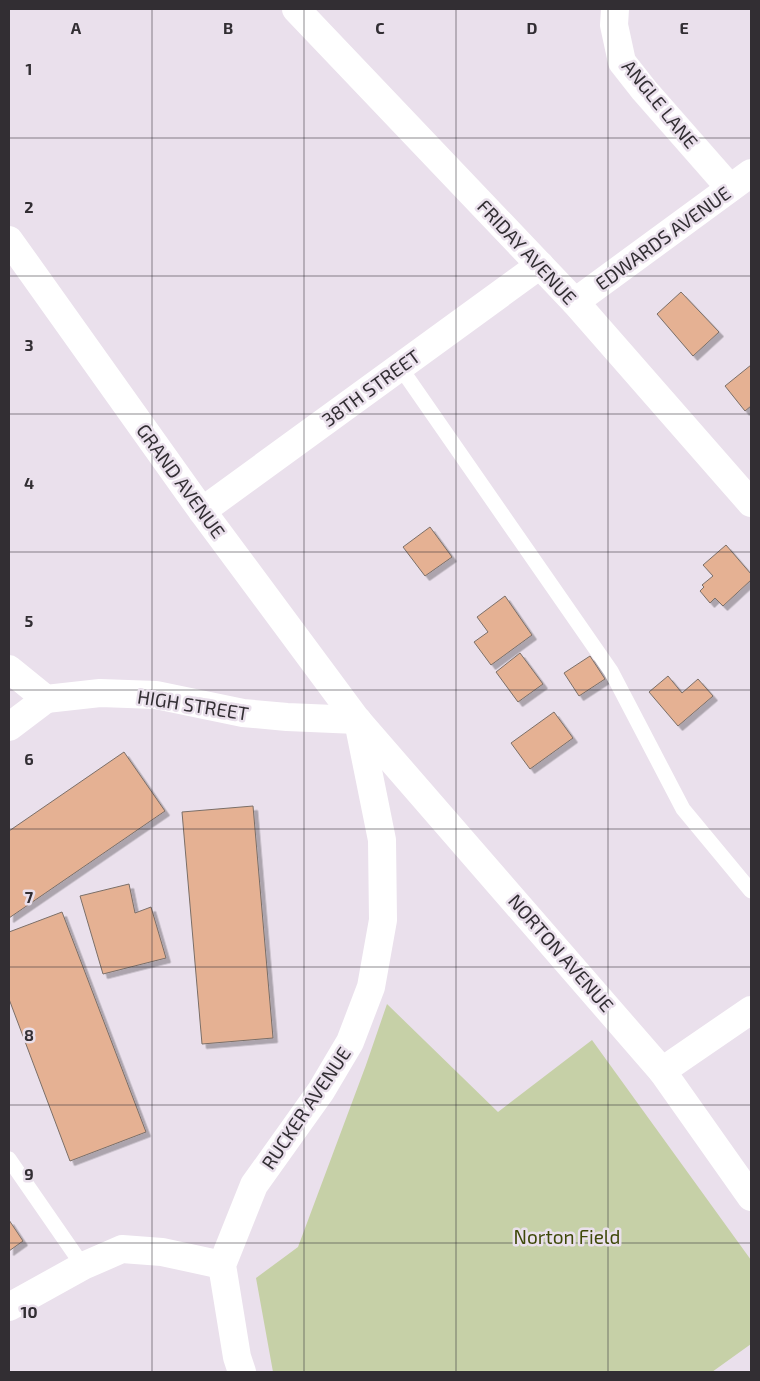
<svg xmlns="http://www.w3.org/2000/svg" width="760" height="1381" viewBox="0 0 760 1381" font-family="'Exo 2',sans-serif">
<defs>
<filter id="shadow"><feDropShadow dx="4.5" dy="4.5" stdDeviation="0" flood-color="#0004"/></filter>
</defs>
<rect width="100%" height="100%" fill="#eae0ec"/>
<path fill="#c6d0a7" d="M 387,1004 L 498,1112 L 592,1040 L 751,1260 L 751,1344 L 712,1372 L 273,1372 L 256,1278 L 298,1247 L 366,1065 Z"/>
<g fill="#e5b193" stroke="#7b6f68" filter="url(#shadow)">
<path d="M 681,292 L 719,332 L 693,356 L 657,314 Z"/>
<path d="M 751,365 L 751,406 L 745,411 L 725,386 Z"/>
<path d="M 430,527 L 452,557 L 425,576 L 403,547 Z"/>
<path d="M 726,545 L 751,574 L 751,580 L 723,606 L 715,598 L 710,603 L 700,591 L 704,587 L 702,585 L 713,576 L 703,565 Z"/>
<path d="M 505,596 L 532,635 L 491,665 L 474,642 L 488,632 L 477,617 Z"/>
<path d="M 520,653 L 543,684 L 518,702 L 496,672 Z"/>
<path d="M 590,656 L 605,679 L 579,696 L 564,673 Z"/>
<path d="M 668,676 L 682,693 L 698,679 L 713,696 L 678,726 L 649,692 Z"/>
<path d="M 554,712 L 573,738 L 530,769 L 511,743 Z"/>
<path d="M 124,752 L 165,811 L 9,918 L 9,831 Z"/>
<path d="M 253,806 L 273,1038 L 202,1044 L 182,812 Z"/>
<path d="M 129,884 L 135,913 L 151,907 L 166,958 L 103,974 L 80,896 Z"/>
<path d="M 62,912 L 146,1132 L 70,1161 L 9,999 L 9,932 Z"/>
<path d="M 9,1220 L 23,1241 L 9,1251 Z"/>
</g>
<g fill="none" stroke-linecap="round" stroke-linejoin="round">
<g stroke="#fff" stroke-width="15">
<path d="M 400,367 L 611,671 L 683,809 L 751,891"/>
<path d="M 9,1159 L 83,1266"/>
</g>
<g stroke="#fff" stroke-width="28">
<path d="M 296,9 L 575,302 L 751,503"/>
<path d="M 615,9 L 614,25 L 622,62 L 644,90 L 730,188"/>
<path d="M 9,240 L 202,511 L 357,720 L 662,1071 L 751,1197"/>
<path d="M 575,302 L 751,173"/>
<path d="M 202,511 L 540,265"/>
<path d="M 9,669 L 46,699 L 100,693 L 156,695 L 243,713 L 287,717 L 357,720"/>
<path d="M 9,727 L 46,699"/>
<path d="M 662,1071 L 751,1010"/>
<path d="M 242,1372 L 237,1357 L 222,1265 L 254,1185 L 321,1091 L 350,1042 L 371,987 L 383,920 L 382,840 L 358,721"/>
</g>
<path stroke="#fff" stroke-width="28" d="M 9,1307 L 83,1266 L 122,1249 L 162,1252 L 222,1265"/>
</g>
<path fill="none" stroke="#322e33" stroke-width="1" stroke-opacity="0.55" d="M 152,9 L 152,1372M 304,9 L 304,1372M 456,9 L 456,1372M 608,9 L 608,1372M 9,138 L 751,138M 9,276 L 751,276M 9,414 L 751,414M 9,552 L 751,552M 9,690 L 751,690M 9,829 L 751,829M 9,967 L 751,967M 9,1105 L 751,1105M 9,1243 L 751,1243"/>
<g text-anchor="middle" stroke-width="5" stroke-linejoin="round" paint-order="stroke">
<g font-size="19" fill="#322e33" stroke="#eae0ec">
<text transform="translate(660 104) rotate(51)" y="7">ANGLE LANE</text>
<text transform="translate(663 238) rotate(-36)" y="7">EDWARDS AVENUE</text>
<text transform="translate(527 252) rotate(47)" y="7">FRIDAY AVENUE</text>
<text transform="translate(371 388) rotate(-36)" y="7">38TH STREET</text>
<text transform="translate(181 481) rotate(54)" y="7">GRAND AVENUE</text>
<text transform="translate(193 705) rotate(9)" y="7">HIGH STREET</text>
<text transform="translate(561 953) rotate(49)" y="7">NORTON AVENUE</text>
<text transform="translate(306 1108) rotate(-56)" y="7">RUCKER AVENUE</text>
</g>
<g font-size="19" fill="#3e4809" stroke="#eae0ec">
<text x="567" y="1244">Norton Field</text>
</g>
</g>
<g font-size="16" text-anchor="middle" font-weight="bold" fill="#322e33" stroke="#eae0ec" stroke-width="5" stroke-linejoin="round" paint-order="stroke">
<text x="76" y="34">A</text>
<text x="228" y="34">B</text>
<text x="380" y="34">C</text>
<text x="532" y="34">D</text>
<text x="684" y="34">E</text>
<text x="29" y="75">1</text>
<text x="29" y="213">2</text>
<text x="29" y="351">3</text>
<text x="29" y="489">4</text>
<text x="29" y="627">5</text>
<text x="29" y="765">6</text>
<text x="29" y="903">7</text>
<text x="29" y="1041">8</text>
<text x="29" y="1180">9</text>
<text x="29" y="1318">10</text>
</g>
<rect width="760" height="1381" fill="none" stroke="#322e33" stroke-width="20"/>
</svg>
